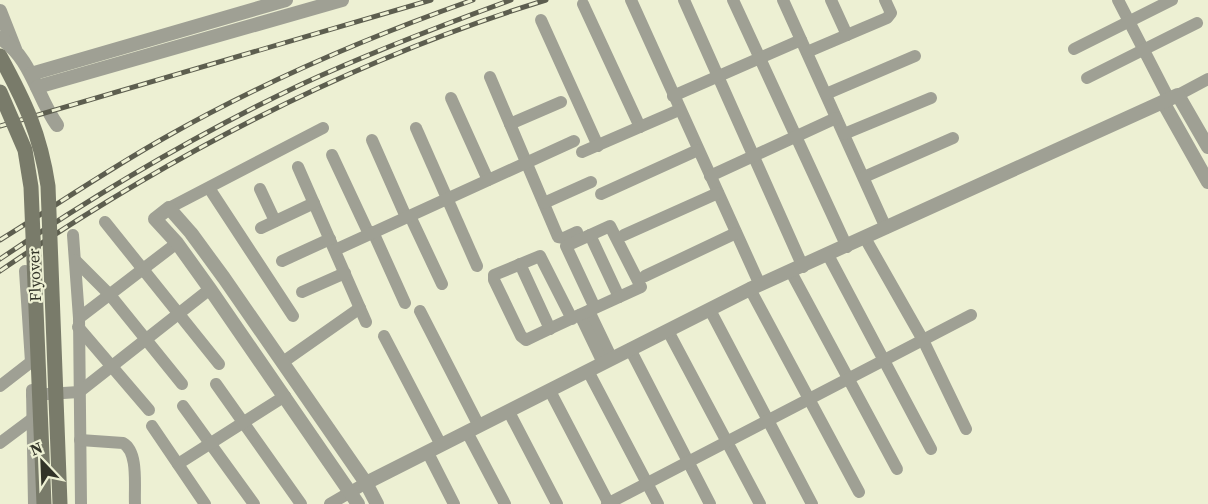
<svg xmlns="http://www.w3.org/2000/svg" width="1208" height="504" viewBox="0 0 1208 504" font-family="'Source Serif 4',serif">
<rect width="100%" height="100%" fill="#edf0d3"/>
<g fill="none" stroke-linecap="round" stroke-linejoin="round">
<g stroke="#9fa094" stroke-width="12">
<path d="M 631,0 L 760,285"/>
<path d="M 684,0 L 803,267"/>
<path d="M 733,0 L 847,247"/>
<path d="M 783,0 L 886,228"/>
<path d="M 831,0 L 847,35"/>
<path d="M 1118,0 L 1169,99"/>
<path d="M 583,4 L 640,127"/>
<path d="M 541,20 L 598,146"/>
<path d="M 1074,49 L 1172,0"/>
<path d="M 807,52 L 887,18 L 891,13 L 885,0"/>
<path d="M 490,77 L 558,237 L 564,238 L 577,232"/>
<path d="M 1087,78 L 1197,23"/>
<path d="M 826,94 L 915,56"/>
<path d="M 1178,95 L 1208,79"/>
<path d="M 673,96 L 801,40"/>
<path d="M 451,98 L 488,180"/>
<path d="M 510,124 L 561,102"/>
<path d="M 416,128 L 477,266"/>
<path d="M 844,134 L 931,98"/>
<path d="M 372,140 L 406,217"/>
<path d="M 582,152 L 679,110"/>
<path d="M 332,155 L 369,234"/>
<path d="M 298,167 L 366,322"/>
<path d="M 710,176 L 836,118"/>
<path d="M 864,177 L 953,138"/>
<path d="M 209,188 L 293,316"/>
<path d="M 260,189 L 275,221"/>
<path d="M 601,194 L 698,150"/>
<path d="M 544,203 L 591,182"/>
<path d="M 169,208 L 323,128"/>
<path d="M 410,216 L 442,284"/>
<path d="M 105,222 L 219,364"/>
<path d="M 261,228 L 314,203"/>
<path d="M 373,232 L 405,303"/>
<path d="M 73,235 L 79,318 L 81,504"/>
<path d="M 590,235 L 619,297"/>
<path d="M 624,235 L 718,193"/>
<path d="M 865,238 L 923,340 L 966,429"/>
<path d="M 335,250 L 574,141"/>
<path d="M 828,255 L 931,449"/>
<path d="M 75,260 L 110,295 L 182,384"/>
<path d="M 282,261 L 330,239"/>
<path d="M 520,264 L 550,329"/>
<path d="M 791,272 L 897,469"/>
<path d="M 645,276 L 736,233"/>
<path d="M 750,289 L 859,492"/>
<path d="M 302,292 L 345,273"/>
<path d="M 710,310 L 812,504"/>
<path d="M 420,311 L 479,426"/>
<path d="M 589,311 L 612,359"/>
<path d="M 580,315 L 603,363"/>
<path d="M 79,318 L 177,243"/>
<path d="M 572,319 L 540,256 L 494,275 L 494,280 L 521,336 L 526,340 C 549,329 572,318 595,308 L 641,287 L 610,226 L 566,246 L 595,308"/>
<path d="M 78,327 L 149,410"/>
<path d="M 668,331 L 760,504"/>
<path d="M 384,336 L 441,445"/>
<path d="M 630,349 L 710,504"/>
<path d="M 283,362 L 360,308"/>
<path d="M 588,371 L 658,504"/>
<path d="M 216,384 L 301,504"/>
<path d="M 0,386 L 31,362 L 25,271"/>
<path d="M 32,390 L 34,504"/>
<path d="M 550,391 L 609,504"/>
<path d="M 32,395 L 79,392 L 210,289"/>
<path d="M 183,406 L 254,504"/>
<path d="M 509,412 L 557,504"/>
<path d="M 152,426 L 205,504"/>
<path d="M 467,432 L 505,504"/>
<path d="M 80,440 L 123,443 C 139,452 134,487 135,504"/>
<path d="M 0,443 L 32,419"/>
<path d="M 428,453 L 454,504"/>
<path d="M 178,464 L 285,396"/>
<path d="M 330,504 L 366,483"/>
<path d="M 607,504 L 971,315"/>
</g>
<g stroke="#9fa094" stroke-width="14">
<path d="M 0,11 L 15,49"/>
<path d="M 0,38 C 31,57 37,97 57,125"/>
<path d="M 31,74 L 286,0"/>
<path d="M 37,87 L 342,0"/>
<path d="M 1163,102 L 1208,182"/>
<path d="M 366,483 L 750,289 L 1178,95 L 1208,147"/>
<path d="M 358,504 L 210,289 L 177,243 L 155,219 L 169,208 L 191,233 L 224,278 L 366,483 L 377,504"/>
</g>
<g stroke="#5d5e4f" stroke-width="5">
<g id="rail">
<path d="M 0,126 L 431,0"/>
<path d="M 0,240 C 55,206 109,169 166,137 C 263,82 368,37 473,0"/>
<path d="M 0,259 C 96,194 195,135 300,85 C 369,53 440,26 511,0"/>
<path d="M 0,271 C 168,156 351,60 546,0"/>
</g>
</g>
<use href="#rail" stroke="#edf0d3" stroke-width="3" stroke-dasharray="9" stroke-linecap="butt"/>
<g stroke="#797b6a" stroke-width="15">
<path d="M 0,56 C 25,102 40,133 48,186 L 60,504"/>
<path d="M 0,92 L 25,150 L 31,187 L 44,504"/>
</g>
</g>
<g text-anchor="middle" stroke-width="4.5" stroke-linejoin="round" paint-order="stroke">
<g font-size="16" fill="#323328" stroke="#edf0d3">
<text transform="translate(34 275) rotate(-92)" y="6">Flyover</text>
</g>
</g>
<g transform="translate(42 462) rotate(337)" stroke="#edf0d3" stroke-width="4.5" paint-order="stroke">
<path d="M0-4.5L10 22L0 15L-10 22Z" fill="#323328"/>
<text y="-9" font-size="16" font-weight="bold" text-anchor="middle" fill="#323328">N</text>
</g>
</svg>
